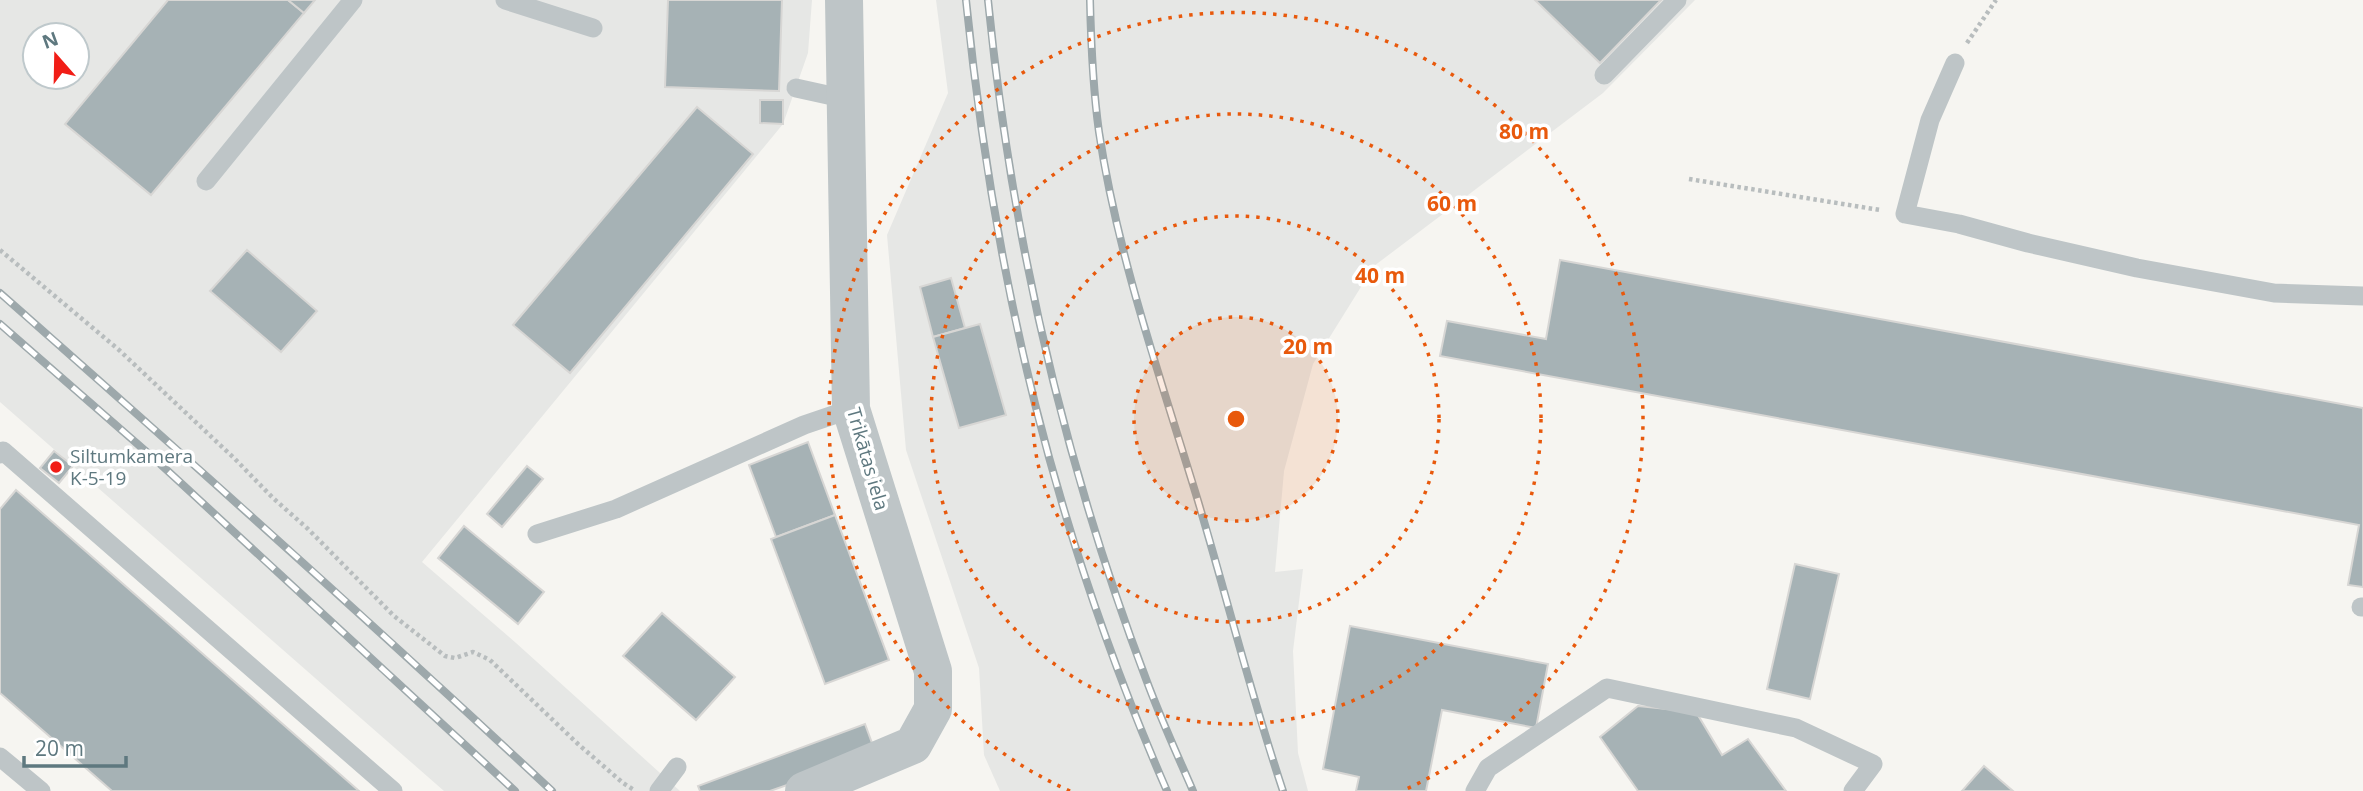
<svg xmlns="http://www.w3.org/2000/svg" width="2363" height="791" viewBox="0 0 2363 791" font-family="'Open Sans',sans-serif">
<rect width="100%" height="100%" fill="#f6f5f1"/>
<g fill="#e6e7e5" fill-rule="evenodd">
<path d="M 0,0 L 812,0 L 808,53 L 783,124 L 422,562 L 516,643 L 680,791 L 444,791 L 0,402 ZM 35,35 L 77,35 L 77,77 L 35,77 Z"/>
<path d="M 936,0 L 1695,0 L 1603,93 L 1374,266 L 1313,364 L 1284,471 L 1275,572 L 1303,569 L 1293,651 L 1298,753 L 1308,791 L 1000,791 L 984,755 L 979,668 L 906,450 L 887,235 L 948,93 Z"/>
</g>
<g fill="#a6b2b5" stroke="#d7d6d4" stroke-width="2">
<path d="M 168,0 L 288,0 L 304,13 L 151,195 L 65,124 Z"/>
<path d="M 288,0 L 315,0 L 304,13 Z"/>
<path d="M 668,0 L 782,0 L 779,91 L 665,87 Z"/>
<path d="M 1535,0 L 1661,0 L 1600,63 Z"/>
<path d="M 760,100 L 783,100 L 783,124 L 760,123 Z"/>
<path d="M 697,107 L 753,154 L 570,373 L 513,325 Z"/>
<path d="M 247,250 L 317,311 L 281,352 L 210,291 Z"/>
<path d="M 1560,260 L 2363,408 L 2363,587 L 2348,585 L 2359,525 L 1440,356 L 1447,321 L 1546,339 Z"/>
<path d="M 951,278 L 965,328 L 933,337 L 920,287 Z"/>
<path d="M 980,324 L 1006,415 L 959,428 L 933,337 Z"/>
<path d="M 808,442 L 835,515 L 776,537 L 749,465 Z"/>
<path d="M 54,451 L 73,466 L 59,483 L 40,468 Z"/>
<path d="M 527,466 L 543,479 L 502,527 L 487,514 Z"/>
<path d="M 16,490 L 359,791 L 112,791 L 0,693 L 0,509 Z"/>
<path d="M 835,515 L 889,660 L 825,684 L 771,539 Z"/>
<path d="M 464,526 L 544,592 L 518,624 L 438,558 Z"/>
<path d="M 1795,564 L 1839,574 L 1810,699 L 1767,689 Z"/>
<path d="M 662,613 L 735,677 L 696,720 L 623,656 Z"/>
<path d="M 1350,626 L 1548,664 L 1536,728 L 1442,710 L 1426,791 L 1356,791 L 1359,777 L 1323,769 Z"/>
<path d="M 1638,706 L 1696,712 L 1722,755 L 1748,739 L 1786,791 L 1638,791 L 1600,737 Z"/>
<path d="M 865,724 L 876,754 L 770,791 L 700,791 L 698,786 Z"/>
<path d="M 1984,766 L 2013,791 L 1962,791 Z"/>
</g>
<g fill="none" stroke-linecap="round" stroke-linejoin="round">
<g stroke="#b8bdbe" stroke-width="4.5" stroke-dasharray="3.5 3.5" stroke-linecap="butt">
<path d="M 1967,43 L 1996,0"/>
<path d="M 1689,179 L 1880,210"/>
<path d="M 0,250 L 119,350 L 235,459 L 273,498 L 308,529 L 394,616 L 445,656 L 455,658 L 473,652 L 490,660 L 578,744 L 623,783 L 634,790"/>
</g>
<g stroke="#bec5c7" stroke-width="19">
<path d="M 505,0 L 593,28"/>
<path d="M 1955,63 L 1930,120 L 1905,214 L 1959,224 L 2028,243 L 2137,268 L 2274,293 L 2363,296"/>
<path d="M 1604,75 L 1677,0"/>
<path d="M 796,88 L 846,99"/>
<path d="M 206,181 L 353,0"/>
<path d="M 0,454 L 3,451 L 393,791"/>
<path d="M 537,534 L 616,509 L 804,425 L 851,409"/>
<path d="M 2361,607 L 2363,607"/>
<path d="M 0,757 L 41,791"/>
<path d="M 659,791 L 677,767"/>
<path d="M 1475,791 L 1488,768 L 1607,688 L 1796,728 L 1873,764 L 1853,791"/>
</g>
<path stroke="#bec5c7" stroke-width="38" d="M 804,791 L 913,745 L 933,709 L 933,671 L 851,409 L 844,0"/>
<g stroke="#9da8ab" stroke-width="8">
<g id="rail">
<path d="M 966,0 C 994,278 1055,535 1167,791"/>
<path d="M 988,0 C 1011,232 1063,460 1146,679 C 1160,717 1177,754 1193,791"/>
<path d="M 1090,0 C 1091,44 1093,89 1099,132 C 1118,258 1161,379 1198,501 C 1227,598 1251,695 1283,791"/>
<path d="M 0,293 C 186,457 371,622 552,791"/>
<path d="M 0,324 L 157,461 L 515,791"/>
</g>
</g>
<use href="#rail" stroke="#fff" stroke-width="5" stroke-dasharray="16" stroke-linecap="butt"/>
</g>
<circle cx="1236" cy="419" r="102" fill="#e8590c" fill-opacity=".12"/>
<g fill="none" stroke="#e8590c" stroke-width="3.5" stroke-dasharray="3.5 7">
<circle cx="1236" cy="419" r="102"/>
<circle cx="1236" cy="419" r="203"/>
<circle cx="1236" cy="419" r="305"/>
<path d="M1070 791A407 407 0 1 1 1402 791"/>
</g>
<circle fill="#f11d16" stroke="#fff" stroke-width="2.5" cx="56" cy="467" r="7"/>
<g text-anchor="middle" stroke-width="7" stroke-linejoin="round" paint-order="stroke">
<g font-size="19" fill="#5e787f" stroke="#fff" text-anchor="start">
<text x="70" y="463">Siltumkamera<tspan x="70" dy="22">K-5-19</tspan></text>
</g>
<g font-size="19" fill="#5e787f" stroke="#fff">
<text transform="translate(868 459) rotate(74)" y="7">Trikātas iela</text>
</g>
</g>
<circle cx="1236" cy="419" r="10" fill="#e8590c" stroke="#fff" stroke-width="3.5"/>
<g font-size="21" text-anchor="middle" font-weight="bold" fill="#e8590c" stroke="#fff" stroke-width="7" stroke-linejoin="round" paint-order="stroke">
<text x="1524" y="139">80 m</text>
<text x="1452" y="211">60 m</text>
<text x="1380" y="283">40 m</text>
<text x="1308" y="354">20 m</text>
</g>
<g transform="translate(56 56) rotate(340)"><circle r="33" fill="#ffffff" stroke="#bfc9cc" stroke-width="2"/>
<path d="M0-5L12 26L0 18L-12 26Z" fill="#f11d16"/>
<text y="-10" font-size="19" font-weight="bold" text-anchor="middle" fill="#5e787f">N</text>
</g>
<path d="M24 756v10h102v-10" fill="none" stroke="#5e787f" stroke-width="3.5"/>
<text x="35" y="756" font-size="21" fill="#5e787f" stroke="#ffffff" stroke-width="5" paint-order="stroke">20 m</text>
</svg>
